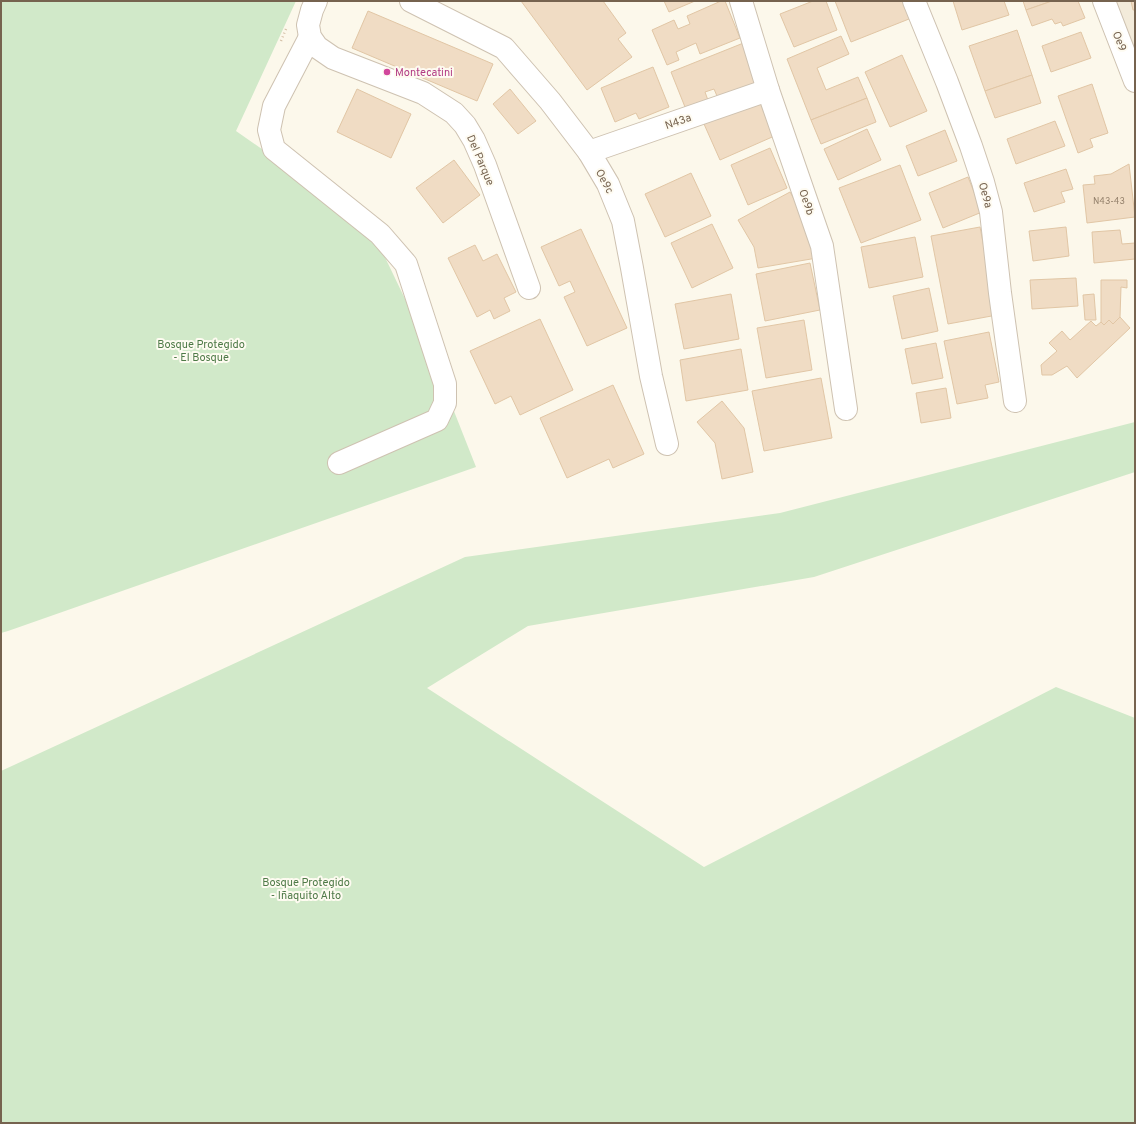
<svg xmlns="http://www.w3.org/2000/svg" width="1136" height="1124" viewBox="0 0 1136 1124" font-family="Overpass,sans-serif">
<rect width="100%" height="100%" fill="#fcf8eb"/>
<path fill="#f3ebda" d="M 1115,1 L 1135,1 L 1135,57 Z"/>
<g fill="#d1e9c9">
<path d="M 1,1 L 296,1 L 236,131 L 369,224 L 431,353 L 476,467 L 8,631 L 1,633 Z"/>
<path d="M 1135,422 L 1135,472 L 814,577 L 528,626 L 427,688 L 704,867 L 1056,687 L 1135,718 L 1135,1123 L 1,1123 L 1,771 L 465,557 L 780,513 Z"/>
</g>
<g fill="#f0dcc4" stroke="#e1c6a5">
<path d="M 521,1 L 603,1 L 626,33 L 618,39 L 632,57 L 587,90 Z"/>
<path d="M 664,1 L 695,1 L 669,12 Z"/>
<path d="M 721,1 L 725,1 L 740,38 L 700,54 L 696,43 L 676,52 L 679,60 L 667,65 L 652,30 L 674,20 L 678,29 L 690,24 L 687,16 Z"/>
<path d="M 813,1 L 826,1 L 837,30 L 794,47 L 780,14 Z"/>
<path d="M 835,1 L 908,1 L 914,17 L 851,42 Z"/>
<path d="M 953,1 L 1004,1 L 1009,15 L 962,30 Z"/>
<path d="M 1023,1 L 1052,1 L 1026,10 Z"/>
<path d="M 1052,1 L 1078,1 L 1085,18 L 1063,26 L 1061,22 L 1055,24 L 1052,19 L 1032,26 L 1026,10 Z"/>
<path d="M 1131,1 L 1135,1 L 1135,10 L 1133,10 Z"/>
<path d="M 368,11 L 493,64 L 477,101 L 352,48 Z"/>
<path d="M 1017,30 L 1032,75 L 985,91 L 969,46 Z"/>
<path d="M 1081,32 L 1091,58 L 1051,72 L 1042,46 Z"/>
<path d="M 841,36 L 849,54 L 817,68 L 826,90 L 858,77 L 867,98 L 811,120 L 787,59 Z"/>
<path d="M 746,42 L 763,85 L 720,103 L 714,89 L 705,92 L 709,103 L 687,112 L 671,72 Z"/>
<path d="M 902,55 L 927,111 L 890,127 L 865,72 Z"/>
<path d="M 653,67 L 669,107 L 639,119 L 636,113 L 615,122 L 601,88 Z"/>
<path d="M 1032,75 L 1041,103 L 995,118 L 985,91 Z"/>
<path d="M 1092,84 L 1108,133 L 1090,139 L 1093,147 L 1078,153 L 1058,96 Z"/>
<path d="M 357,89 L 411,114 L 391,158 L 337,132 Z"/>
<path d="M 510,89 L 536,121 L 518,134 L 493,104 Z"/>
<path d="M 763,98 L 779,134 L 720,160 L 704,124 Z"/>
<path d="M 867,98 L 876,122 L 821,144 L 811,120 Z"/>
<path d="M 1055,121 L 1065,146 L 1016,164 L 1007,139 Z"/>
<path d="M 867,129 L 881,160 L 838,180 L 824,149 Z"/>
<path d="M 945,130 L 957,161 L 918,176 L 906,146 Z"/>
<path d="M 770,148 L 787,188 L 748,205 L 731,165 Z"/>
<path d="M 454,160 L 480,195 L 443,223 L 416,188 Z"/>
<path d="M 1129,164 L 1135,217 L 1087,223 L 1083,185 L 1095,184 L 1094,176 L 1111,174 Z"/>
<path d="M 900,165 L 921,220 L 861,243 L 839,188 Z"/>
<path d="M 1066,169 L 1073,189 L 1061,192 L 1065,202 L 1034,212 L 1024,183 Z"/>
<path d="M 691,173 L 711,216 L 665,237 L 645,194 Z"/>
<path d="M 968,177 L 982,212 L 943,228 L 929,193 Z"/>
<path d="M 790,192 L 813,232 L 817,258 L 758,268 L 754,247 L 738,220 Z"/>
<path d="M 712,224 L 733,268 L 692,288 L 671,243 Z"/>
<path d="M 980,227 L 997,315 L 948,324 L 931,236 Z"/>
<path d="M 1066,227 L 1069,256 L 1033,261 L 1029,231 Z"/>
<path d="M 581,229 L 627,328 L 587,346 L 564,297 L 575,292 L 570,281 L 559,286 L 541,247 Z"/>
<path d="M 1120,230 L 1122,244 L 1135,243 L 1135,259 L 1094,263 L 1092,232 Z"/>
<path d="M 915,237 L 923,277 L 869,288 L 861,247 Z"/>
<path d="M 475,245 L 483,261 L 497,254 L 516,292 L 504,298 L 510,311 L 494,319 L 490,310 L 477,317 L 448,258 Z"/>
<path d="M 810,263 L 820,310 L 765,321 L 756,274 Z"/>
<path d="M 1076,278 L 1078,306 L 1032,309 L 1030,280 Z"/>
<path d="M 1101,280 L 1127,280 L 1127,288 L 1121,287 L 1120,317 L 1113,324 L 1109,320 L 1104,325 L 1101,322 Z"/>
<path d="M 929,288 L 938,331 L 902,339 L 893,296 Z"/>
<path d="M 731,294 L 739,339 L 684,349 L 675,304 Z"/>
<path d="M 1094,294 L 1096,320 L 1085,320 L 1083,295 Z"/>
<path d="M 1120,317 L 1130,328 L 1077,378 L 1067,366 L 1052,375 L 1042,375 L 1041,365 L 1057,351 L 1049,343 L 1062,331 L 1070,340 L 1091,321 L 1096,326 L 1101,322 L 1104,325 L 1109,320 L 1113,324 Z"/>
<path d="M 540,319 L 573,390 L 520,415 L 511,396 L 495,404 L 470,351 Z"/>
<path d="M 804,320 L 812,370 L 766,378 L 757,328 Z"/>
<path d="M 989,332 L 999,382 L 985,385 L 988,398 L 957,404 L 944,341 Z"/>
<path d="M 936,343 L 943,378 L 912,384 L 905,349 Z"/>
<path d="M 741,349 L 748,390 L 686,401 L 680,360 Z"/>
<path d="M 821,378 L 832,438 L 764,451 L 752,391 Z"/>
<path d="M 613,385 L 644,454 L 613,468 L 609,459 L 567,478 L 540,418 Z"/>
<path d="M 946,388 L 951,418 L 921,423 L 916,393 Z"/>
<path d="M 722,401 L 744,428 L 753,472 L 722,479 L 715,443 L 697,422 Z"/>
</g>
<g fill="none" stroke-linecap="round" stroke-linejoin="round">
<g stroke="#cec2b1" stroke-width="24">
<g id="minor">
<path d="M 316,1 L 312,10 L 308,25 L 310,37 L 317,47 L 333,58 L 423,93 L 454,113 L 465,125 L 474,140 L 485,165 L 529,288"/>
<path d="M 411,1 L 504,48 L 550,101 L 589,152 L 608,184 L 623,221 L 632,268 L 651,376 L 667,444"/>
<path d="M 741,1 L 768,90 L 822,246 L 846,409"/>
<path d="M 914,1 L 947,82 L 971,146 L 983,182 L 991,212 L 1000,293 L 1015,401"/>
<path d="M 1104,1 L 1135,81"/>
<path d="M 310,37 L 274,106 L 269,130 L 274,149 L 380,234 L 406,264 L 445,384 L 445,403 L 437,420 L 339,463"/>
<path d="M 589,152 L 768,90"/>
</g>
</g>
<path stroke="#d5c0a7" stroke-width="2.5" stroke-dasharray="1 3" stroke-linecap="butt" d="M 281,41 L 286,29"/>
<use href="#minor" stroke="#fff" stroke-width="22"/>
</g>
<circle fill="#d1479c" stroke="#fefbf1" stroke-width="1.5" cx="387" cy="72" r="4"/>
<g text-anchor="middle" stroke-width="4" stroke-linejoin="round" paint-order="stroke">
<g font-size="9" fill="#94816c">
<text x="1109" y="204">N43-43</text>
</g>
<g font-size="11" fill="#76634f" stroke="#fefbf1">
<text transform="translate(1120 41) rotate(69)" y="4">Oe9</text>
<text transform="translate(678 121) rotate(-19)" y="4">N43a</text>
<text transform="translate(481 160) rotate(67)" y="4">Del Parque</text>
<text transform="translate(605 181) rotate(62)" y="4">Oe9c</text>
<text transform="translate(986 195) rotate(75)" y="4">Oe9a</text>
<text transform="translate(807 202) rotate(71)" y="4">Oe9b</text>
</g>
<g font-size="11" fill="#b23c85" stroke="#fefbf1" text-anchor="start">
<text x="395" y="76">Montecatini</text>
</g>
<g font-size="11" fill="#4e7a47" stroke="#fefbf1">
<text x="201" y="348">Bosque Protegido<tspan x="201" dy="13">- El Bosque</tspan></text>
<text x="306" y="886">Bosque Protegido<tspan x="306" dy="13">- Iñaquito Alto</tspan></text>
</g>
</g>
<rect width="1136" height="1124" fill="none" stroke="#76634f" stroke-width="4"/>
</svg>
